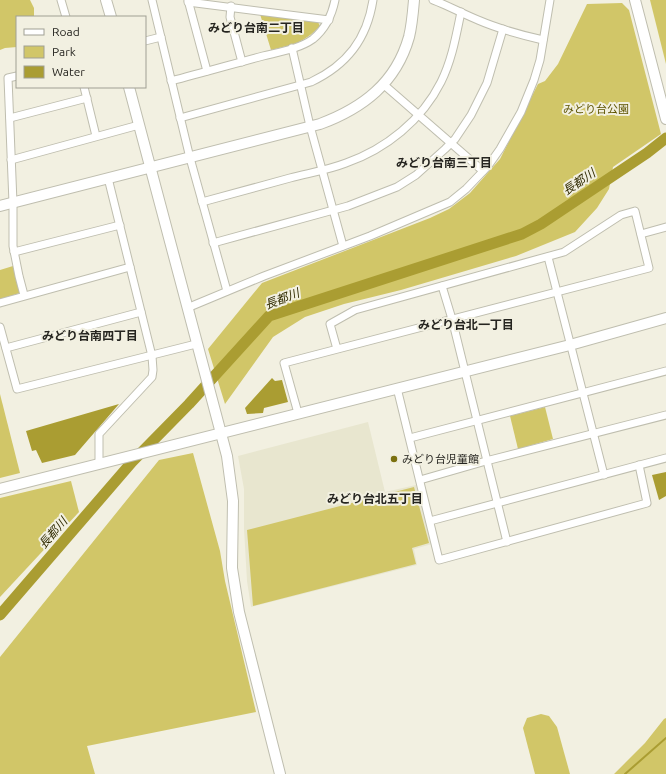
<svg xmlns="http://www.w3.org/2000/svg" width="666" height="774" viewBox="0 0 666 774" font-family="Ubuntu,'Noto Sans JP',sans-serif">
<rect width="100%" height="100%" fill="#f2f0e1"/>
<path fill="#e8e6cf" d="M 368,422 L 385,492 L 416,485 L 432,544 L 414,549 L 417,565 L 251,607 L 247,581 L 244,529 L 244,489 L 238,456 Z"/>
<g fill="#d1c668">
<path d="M 0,0 L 30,0 L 34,8 L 34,17 L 17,17 L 17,47 L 5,48 L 0,50 Z"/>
<path d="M 650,0 L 666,0 L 666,64 Z"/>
<path d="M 622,3 L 629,10 L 661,134 L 613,167 L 609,189 L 597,208 L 575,232 L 516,256 L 401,290 L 344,304 L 305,317 L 273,337 L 225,404 L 208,349 L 262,283 L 430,218 L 449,209 L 470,193 L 500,159 L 538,84 L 545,81 L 558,64 L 587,4 Z"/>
<path d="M 260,14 L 318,22 L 320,26 C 302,44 295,44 271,50 Z"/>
<path d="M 13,266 L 20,293 L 0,299 L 0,270 Z"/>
<path d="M 0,394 L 20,473 L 0,478 Z"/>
<path d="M 545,407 L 553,439 L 518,449 L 510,416 Z"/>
<path d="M 193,453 L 220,551 L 225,581 L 256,712 L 87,746 L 95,774 L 0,774 L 0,657 L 159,460 Z"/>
<path d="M 71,481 L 79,512 L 0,597 L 0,498 Z"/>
<path d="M 414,487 L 429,543 L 412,548 L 416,564 L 253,606 L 247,530 Z"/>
<path d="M 541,714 L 549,716 L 557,727 L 570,774 L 535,774 L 523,728 L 527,718 Z"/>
<path d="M 666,718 L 666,774 L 614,774 L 645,743 L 664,719 Z"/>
</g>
<g fill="#aa9d32">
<path d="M 272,378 L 275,381 L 282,380 L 288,402 L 264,408 L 263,413 L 247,414 L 245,408 Z"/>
<path d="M 119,404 L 75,455 L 42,463 L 36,450 L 32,451 L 26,431 Z"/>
<path d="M 666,472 L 666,496 L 659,500 L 652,475 Z"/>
</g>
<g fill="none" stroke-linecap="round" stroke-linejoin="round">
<path stroke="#aa9d32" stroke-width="2" d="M 625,774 L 666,738"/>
<path stroke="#aa9d32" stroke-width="11" d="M 0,615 L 132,462 L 189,404 L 269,316 L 522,234 L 541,224 L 647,153 L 666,138"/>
<g stroke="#bfbeaf" stroke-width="9">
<g id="street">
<path d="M 61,0 L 66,17"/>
<path d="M 152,0 L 190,158 L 227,291"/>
<path d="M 188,0 L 207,71"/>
<path d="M 433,0 C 449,6 463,14 478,20 C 499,29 521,35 543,40"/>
<path d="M 188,2 L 329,20"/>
<path d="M 231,6 L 230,17 L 242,62"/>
<path d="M 145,41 L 161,37"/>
<path d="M 292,48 L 310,126 L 343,246"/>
<path d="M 17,76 L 8,78 L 13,203 L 13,246 L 19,276 L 24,295"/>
<path d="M 171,81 C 202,73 233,64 263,56 C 279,52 299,49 313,39 C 325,29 332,15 335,0"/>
<path d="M 383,84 L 483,171"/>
<path d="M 84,87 L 96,136"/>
<path d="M 10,118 L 87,98"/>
<path d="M 180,118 L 311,82 C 347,65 367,39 373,0"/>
<path d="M 11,160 L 139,125"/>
<path d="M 202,202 C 232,194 261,186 290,178 C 309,173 328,170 346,163 C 386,149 422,120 441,82 C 452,60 456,36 461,12"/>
<path d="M 641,234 L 666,227"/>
<path d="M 213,243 L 348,206 L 397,187 L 416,175 L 445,149 L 455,139 L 471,115 L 487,83 L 503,29"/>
<path d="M 14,252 L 120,225"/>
<path d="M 548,257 L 604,475"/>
<path d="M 442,286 L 452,319 L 507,542"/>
<path d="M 0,303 L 130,267"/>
<path d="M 187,308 L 264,276 L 370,236 L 450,202 L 466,189 L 488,166 L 500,149 L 521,112 L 534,80 L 540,60 L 550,0"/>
<path d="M 0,327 L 17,389 L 196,344"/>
<path d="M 6,348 L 141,312"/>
<path d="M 397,388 L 439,560 L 647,503 L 639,465"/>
<path d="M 298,413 L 284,363 L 649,268 L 635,211 L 621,215 L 564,252 L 355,310 L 330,324 L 337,349"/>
<path d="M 410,438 L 666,371"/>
<path d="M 99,463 L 99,434 L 152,377 L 153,370 L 152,356 L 108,178"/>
<path d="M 420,480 L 486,461 L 666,415"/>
<path d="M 430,521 L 666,458"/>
</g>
</g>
<g stroke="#bfbeaf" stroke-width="12">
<g id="secondary">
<path d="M 106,0 L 111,17"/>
<path d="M 635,0 L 666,119"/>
<path d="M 129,87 L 227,456 L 233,501 L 232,568 L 239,612 L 280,774"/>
<path d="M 0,206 L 320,124 C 363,108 396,83 409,37 C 412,25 413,12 414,0"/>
<path d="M 0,489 L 570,345 L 666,318"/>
</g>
</g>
<use href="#street" stroke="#fff" stroke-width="7"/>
<use href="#secondary" stroke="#fff" stroke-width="10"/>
</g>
<circle fill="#7b700f" stroke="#f2f0e1" stroke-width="1.5" cx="394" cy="459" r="4"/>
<g text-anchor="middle" stroke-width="4" stroke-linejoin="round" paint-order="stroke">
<g font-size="11" fill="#5d5300" stroke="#f2f0e1">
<text x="596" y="113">みどり台公園</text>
</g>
<g font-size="11" fill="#262520" stroke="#f2f0e1" text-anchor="start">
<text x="402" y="463">みどり台児童館</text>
</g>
<g font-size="12" font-weight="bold" fill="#262520" stroke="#f2f0e1">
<text x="256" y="32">みどり台南二丁目</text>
<text x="444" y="167">みどり台南三丁目</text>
<text x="466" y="329">みどり台北一丁目</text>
<text x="90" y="340">みどり台南四丁目</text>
<text x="375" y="503">みどり台北五丁目</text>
</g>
<g font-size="12" font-style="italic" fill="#302a00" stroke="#f2f0e1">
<text transform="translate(579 182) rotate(-34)" y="4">長都川</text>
<text transform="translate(282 299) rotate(-21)" y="4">長都川</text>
<text transform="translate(53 533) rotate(-49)" y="4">長都川</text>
</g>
</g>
<rect x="16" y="16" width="130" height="72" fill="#f2f0e1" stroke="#a09f94"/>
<rect x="24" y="29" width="20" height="6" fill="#ffffff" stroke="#a09f94"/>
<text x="52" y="36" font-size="12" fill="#262520">Road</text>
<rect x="24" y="46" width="20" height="12" fill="#d1c668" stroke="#a09f94"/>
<text x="52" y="56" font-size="12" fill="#262520">Park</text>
<rect x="24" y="66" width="20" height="12" fill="#aa9d32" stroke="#a09f94"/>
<text x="52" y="76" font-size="12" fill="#262520">Water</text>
</svg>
